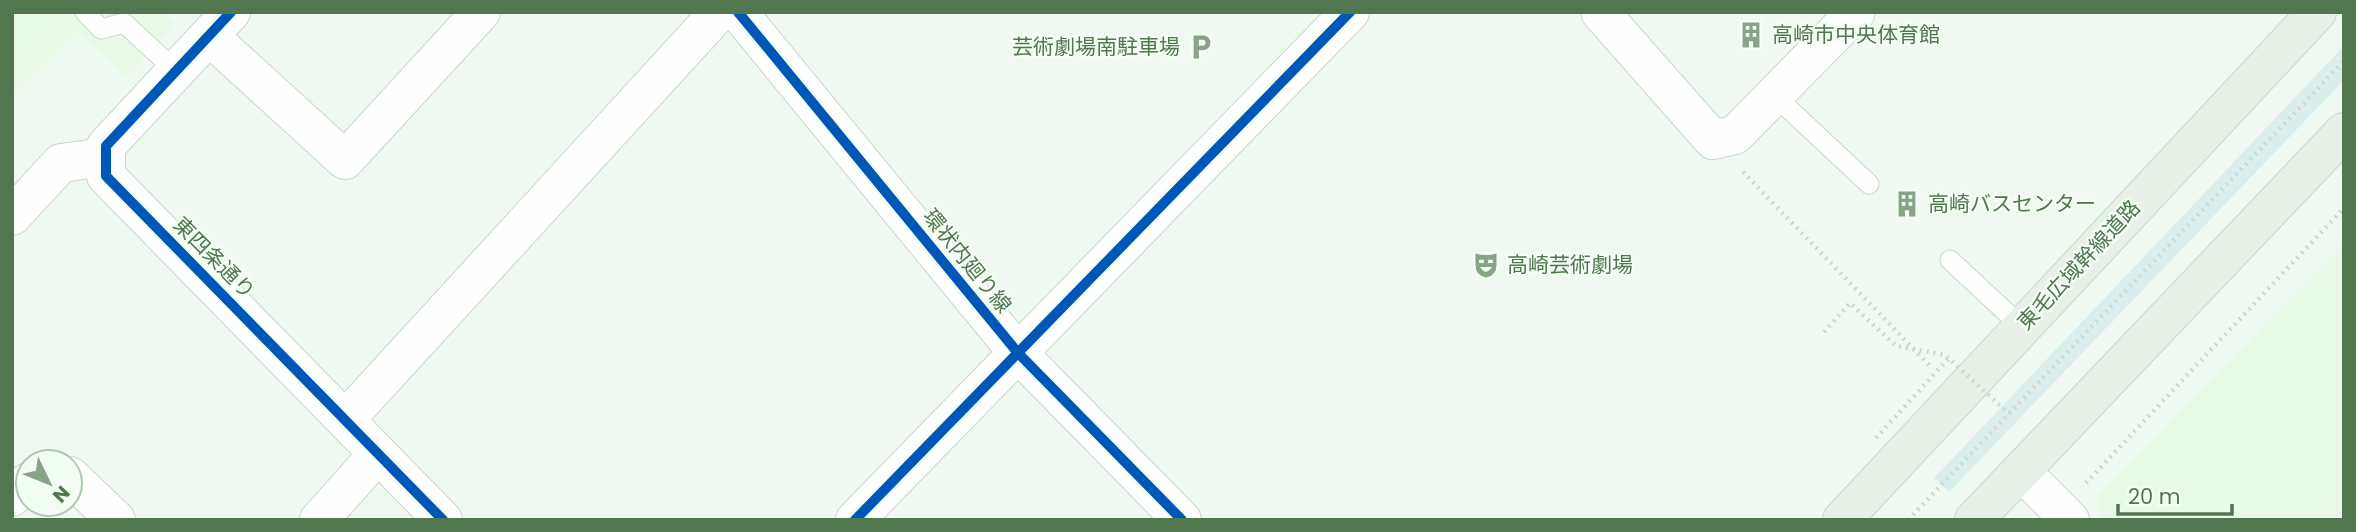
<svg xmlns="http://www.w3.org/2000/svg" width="2356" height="532" viewBox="0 0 2356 532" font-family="Poppins,'Noto Sans JP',sans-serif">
<rect width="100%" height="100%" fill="#eff8f1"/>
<g fill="#e8fae7">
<path d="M 12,12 L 162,12 L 175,25 L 126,77 L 78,31 L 12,96 Z"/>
<path d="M 2344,244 L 2344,520 L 2101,520 L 2097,496 Z"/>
</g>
<path fill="#daeeed" d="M 2344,46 L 2344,80 L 1949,492 L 1934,478 Z"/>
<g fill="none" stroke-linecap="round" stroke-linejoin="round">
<g stroke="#cad7cb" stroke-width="21">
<g id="lane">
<path d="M 85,12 L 101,29 L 124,23 L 176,71"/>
<path d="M 1775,96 L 1869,184"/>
<path d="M 1950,260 L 2021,326"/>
</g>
</g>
<g stroke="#cad7cb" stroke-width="40">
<g id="street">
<path d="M 1600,12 L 1713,140 L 1735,135 L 1856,12"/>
<path d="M 209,36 L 345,160 L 481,12"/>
<path d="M 12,216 L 61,163 L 106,157"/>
<path d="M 346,419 L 719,12"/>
<path d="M 2021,471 L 2070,520"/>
<path d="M 70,476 L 116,520"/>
<path d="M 12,497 L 28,482"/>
<path d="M 319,520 L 378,454"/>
<path d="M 855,520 L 1350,12"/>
</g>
</g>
<g stroke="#cad6cb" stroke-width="40">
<g id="secondary">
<path d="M 231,12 L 106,146 L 106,176 L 443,520"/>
<path d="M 738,12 L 1018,353 L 1182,520"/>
</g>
</g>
<g stroke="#c9d7c9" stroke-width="40">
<g id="highway">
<path d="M 1842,520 L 2317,12"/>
<path d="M 1974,520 L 2344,132"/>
</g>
</g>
<g stroke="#cdd8cd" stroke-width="4.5" stroke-dasharray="2 5" stroke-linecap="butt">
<path d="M 1743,172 L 1931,367"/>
<path d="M 2086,483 L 2344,208"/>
<path d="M 1908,520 L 2344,61"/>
</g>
<use href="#lane" stroke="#fdfefd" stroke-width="19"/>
<use href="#street" stroke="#fdfefd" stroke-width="38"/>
<use href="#secondary" stroke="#fdfefd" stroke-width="38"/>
<use href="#highway" stroke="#e8f1e7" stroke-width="38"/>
<g stroke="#cdd8cd" stroke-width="4.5" stroke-dasharray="2 5" stroke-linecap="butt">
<path d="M 1824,332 L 1850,303 L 1896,346 L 1945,355 L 2009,414"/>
<path d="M 1876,438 L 1949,358"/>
</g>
<g stroke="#f2fef4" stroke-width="15">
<g id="cycleway">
<path d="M 231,12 L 106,146 L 106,176 L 443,520"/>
<path d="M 738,12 L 1018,353 L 1182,520"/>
<path d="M 855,520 L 1350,12"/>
</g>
</g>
<use href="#cycleway" stroke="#0057b8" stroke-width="10"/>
</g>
<defs>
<g id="building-bare" transform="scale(2.1)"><path d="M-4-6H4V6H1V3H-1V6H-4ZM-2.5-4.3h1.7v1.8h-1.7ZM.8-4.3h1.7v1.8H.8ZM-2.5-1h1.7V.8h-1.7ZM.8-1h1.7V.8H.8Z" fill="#88a487" stroke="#f2fef4" stroke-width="2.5" paint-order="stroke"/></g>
<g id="parking-bare" transform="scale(2.1)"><path d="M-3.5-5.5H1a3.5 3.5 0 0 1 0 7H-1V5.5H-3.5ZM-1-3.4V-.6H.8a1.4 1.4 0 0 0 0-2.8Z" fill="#88a487" stroke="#f2fef4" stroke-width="2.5" paint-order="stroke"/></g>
<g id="theatre-bare" transform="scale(2.1)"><path d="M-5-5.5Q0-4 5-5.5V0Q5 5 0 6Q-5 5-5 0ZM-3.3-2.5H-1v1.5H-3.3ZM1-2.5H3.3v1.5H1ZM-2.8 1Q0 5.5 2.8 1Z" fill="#88a487" stroke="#f2fef4" stroke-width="2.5" paint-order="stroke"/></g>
</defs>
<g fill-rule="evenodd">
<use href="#building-bare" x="1751" y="35"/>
<use href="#parking-bare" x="1201" y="47"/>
<use href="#building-bare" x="1907" y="204"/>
<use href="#theatre-bare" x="1486" y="265"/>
</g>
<g text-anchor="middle" stroke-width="5" stroke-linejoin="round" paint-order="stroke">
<g font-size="21" fill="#51774e" stroke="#f2fef4" text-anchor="start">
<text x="1772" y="42">高崎市中央体育館</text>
<text x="1180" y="54" text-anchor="end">芸術劇場南駐車場</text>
<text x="1928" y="211">高崎バスセンター</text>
<text x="1507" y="272">高崎芸術劇場</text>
</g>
<g font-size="21" fill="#51774e" stroke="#f2fef4">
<text transform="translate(214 258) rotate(45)" y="7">東四条通り</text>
<text transform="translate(967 261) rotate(51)" y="7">環状内廻り線</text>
<text transform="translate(2079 265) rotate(-47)" y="7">東毛広域幹線道路</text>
</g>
</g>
<rect width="2356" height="532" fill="none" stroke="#51774e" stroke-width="28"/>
<g transform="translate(49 483) rotate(133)"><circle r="33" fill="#f2fef4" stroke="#b2c8b2" stroke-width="2"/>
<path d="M0-5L12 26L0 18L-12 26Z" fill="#88a487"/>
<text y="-10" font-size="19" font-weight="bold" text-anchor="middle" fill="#51774e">N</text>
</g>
<path d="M2118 504v10h114v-10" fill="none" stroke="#51774e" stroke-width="3.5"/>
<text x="2128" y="504" font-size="21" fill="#51774e" stroke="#f2fef4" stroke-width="5" paint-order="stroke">20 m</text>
</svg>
